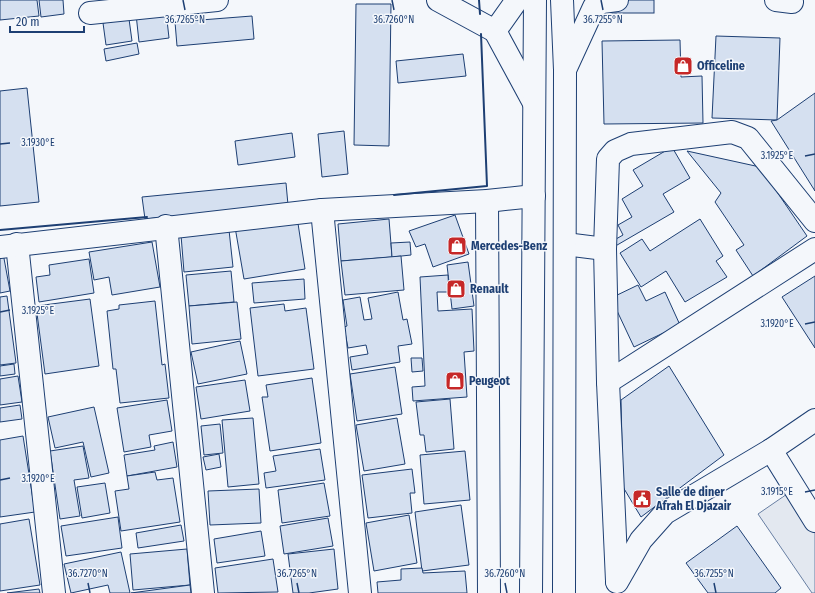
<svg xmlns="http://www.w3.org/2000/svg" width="815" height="593" viewBox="0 0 815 593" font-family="'Fira Sans Condensed',sans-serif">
<rect width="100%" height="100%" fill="#f4f7fb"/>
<path fill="#e3e8f0" stroke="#687fa3" d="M 790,492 L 815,529 L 815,593 L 812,593 L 758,514 Z"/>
<g fill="#d5e0f0" stroke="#1d3f73">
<path d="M 0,0 L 37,0 L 39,16 L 0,20 Z"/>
<path d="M 39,0 L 63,0 L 64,14 L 41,17 Z"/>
<rect x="611" y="0" width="43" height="13"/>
<path d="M 356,4 L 391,4 L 389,146 L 354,145 Z"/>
<path d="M 166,11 L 169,38 L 139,42 L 136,14 Z"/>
<path d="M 252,16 L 254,39 L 177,46 L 175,22 Z"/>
<path d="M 129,19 L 132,41 L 106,45 L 103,23 Z"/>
<path d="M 716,36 L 780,38 L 777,120 L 712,118 Z"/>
<path d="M 680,40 L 681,77 L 702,76 L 703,123 L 604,124 L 602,41 Z"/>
<path d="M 137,43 L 139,54 L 106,61 L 104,49 Z"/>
<path d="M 463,54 L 466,76 L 398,83 L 396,61 Z"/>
<path d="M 27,88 L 39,202 L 0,206 L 0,91 Z"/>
<path d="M 815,93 L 815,191 L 771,121 L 777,120 Z"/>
<path d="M 344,131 L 348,174 L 322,177 L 318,134 Z"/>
<path d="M 292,133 L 295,157 L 238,165 L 235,141 Z"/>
<path d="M 672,147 L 690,178 L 663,194 L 674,212 L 612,248 L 609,243 L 623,235 L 618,225 L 632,217 L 622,199 L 643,186 L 633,170 Z"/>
<path d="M 687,151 L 760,167 L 807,236 L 753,276 L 736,250 L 744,245 L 715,202 L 721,193 Z"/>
<path d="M 286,183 L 288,205 L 145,219 L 142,197 Z"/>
<path d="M 455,215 L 469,254 L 433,267 L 425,244 L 416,247 L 409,231 Z"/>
<path d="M 297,217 L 305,269 L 244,279 L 235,227 Z"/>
<path d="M 389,219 L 392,257 L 341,261 L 338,224 Z"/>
<path d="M 700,219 L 723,256 L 716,261 L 727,277 L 685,302 L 666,271 L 641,287 L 620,253 L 642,239 L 650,251 Z"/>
<path d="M 229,230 L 233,267 L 184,272 L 181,235 Z"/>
<path d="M 152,242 L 160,287 L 112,295 L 109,277 L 94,280 L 89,252 Z"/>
<path d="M 410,242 L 411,255 L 392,257 L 391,243 Z"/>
<path d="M 3,253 L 10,291 L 0,293 L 0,254 Z"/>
<path d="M 401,256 L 404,290 L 345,295 L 341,261 Z"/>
<path d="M 89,259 L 94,293 L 39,302 L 36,277 L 50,275 L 49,265 Z"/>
<path d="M 468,262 L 474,306 L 452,309 L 447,265 Z"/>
<path d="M 231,271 L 234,302 L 189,306 L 186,275 Z"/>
<path d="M 448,275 L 449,292 L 437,292 L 438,311 L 472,309 L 474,351 L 464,352 L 467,397 L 413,401 L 412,387 L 425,386 L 420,277 Z"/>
<path d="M 815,276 L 815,348 L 782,297 Z"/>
<path d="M 304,279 L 305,299 L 254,303 L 252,283 Z"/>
<path d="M 638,285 L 646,301 L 665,292 L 680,325 L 634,347 L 611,298 Z"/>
<path d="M 398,292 L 403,320 L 407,319 L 412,344 L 398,346 L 400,362 L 352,370 L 350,357 L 368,354 L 366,345 L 348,348 L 344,327 L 347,326 L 343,300 L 360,297 L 364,320 L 372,319 L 368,298 Z"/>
<path d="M 7,296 L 16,363 L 0,365 L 0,297 Z"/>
<path d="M 90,299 L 99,366 L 45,374 L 36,306 Z"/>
<path d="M 155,301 L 162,365 L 165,364 L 169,398 L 120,403 L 116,369 L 113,369 L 107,311 L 119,309 L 119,305 Z"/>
<path d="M 237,302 L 241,339 L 192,344 L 189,306 Z"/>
<path d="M 284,304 L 285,311 L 306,308 L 314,369 L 258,376 L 250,308 Z"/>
<path d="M 240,341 L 247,374 L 198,384 L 191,352 Z"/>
<path d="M 411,358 L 422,358 L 423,371 L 412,372 Z"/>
<path d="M 14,364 L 15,374 L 0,376 L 0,366 Z"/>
<path d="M 669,366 L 724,455 L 641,517 L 623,487 L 621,400 Z"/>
<path d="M 395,367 L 402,414 L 357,421 L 350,374 Z"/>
<path d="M 18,376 L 22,402 L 0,405 L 0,379 Z"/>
<path d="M 312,378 L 321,443 L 270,451 L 262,397 L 268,397 L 266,385 Z"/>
<path d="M 245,380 L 250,411 L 201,419 L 196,387 Z"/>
<path d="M 450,399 L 454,449 L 426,452 L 424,435 L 420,435 L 416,402 Z"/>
<path d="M 167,400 L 172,431 L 149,435 L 151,447 L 124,452 L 117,408 Z"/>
<path d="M 20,405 L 22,419 L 0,422 L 0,408 Z"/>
<path d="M 94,407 L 109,473 L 91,477 L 83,442 L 55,448 L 48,417 Z"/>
<path d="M 253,418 L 259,484 L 228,487 L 222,420 Z"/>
<path d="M 397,418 L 405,464 L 364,471 L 356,425 Z"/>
<path d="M 220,424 L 223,453 L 204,455 L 201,426 Z"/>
<path d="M 23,436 L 35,512 L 0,517 L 0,440 Z"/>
<path d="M 173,442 L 177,467 L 127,476 L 124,455 L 155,450 L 154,446 Z"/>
<path d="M 83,446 L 89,478 L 74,480 L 80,516 L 60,519 L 50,451 Z"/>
<path d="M 320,449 L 325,480 L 266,488 L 264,473 L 276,471 L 273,456 Z"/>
<path d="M 465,451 L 470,500 L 424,504 L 420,455 Z"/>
<path d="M 219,454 L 221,467 L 206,470 L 203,457 Z"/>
<path d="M 412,469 L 415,493 L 410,493 L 412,513 L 368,518 L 362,475 Z"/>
<path d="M 155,472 L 157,480 L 173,478 L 180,522 L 121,531 L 115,491 L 129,489 L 127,476 Z"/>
<path d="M 105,483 L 110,513 L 82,518 L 77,487 Z"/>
<path d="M 324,483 L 330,516 L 282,523 L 278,490 Z"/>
<path d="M 259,489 L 261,523 L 210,525 L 208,491 Z"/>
<path d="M 461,505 L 469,565 L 422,571 L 415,512 Z"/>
<path d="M 409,515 L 417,563 L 374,571 L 366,523 Z"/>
<path d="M 118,517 L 122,548 L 66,556 L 61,526 Z"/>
<path d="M 328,518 L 333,546 L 284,554 L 280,526 Z"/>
<path d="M 29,519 L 40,585 L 0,591 L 0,524 Z"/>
<path d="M 181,525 L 184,541 L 138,548 L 136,533 Z"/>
<path d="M 737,526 L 781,588 L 775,593 L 708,593 L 686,563 Z"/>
<path d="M 261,531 L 265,556 L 217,563 L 214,539 Z"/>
<path d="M 187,549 L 190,585 L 133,590 L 130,554 Z"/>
<path d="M 334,549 L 338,589 L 309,593 L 293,593 L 288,554 Z"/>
<path d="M 121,552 L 130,593 L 110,593 L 108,585 L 71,593 L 64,564 Z"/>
<path d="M 273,559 L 278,592 L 218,593 L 215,568 Z"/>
<path d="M 422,568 L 423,573 L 465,571 L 467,593 L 378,593 L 377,582 L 401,580 L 401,569 Z"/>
<path d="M 190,585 L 191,593 L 131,593 Z"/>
<path d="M 39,589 L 40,593 L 7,593 Z"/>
</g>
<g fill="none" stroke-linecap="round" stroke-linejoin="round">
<g stroke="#1d3f73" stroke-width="24">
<g id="minor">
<path d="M 438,0 L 495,31"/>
<path d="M 517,0 L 495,31 L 534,103"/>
<path d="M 776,0 L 792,2"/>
<path d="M 90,13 L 217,0"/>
<path d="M 565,70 L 594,7 L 602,2 L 617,0"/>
<path d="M 487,201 L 489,593"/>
<path d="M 322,210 L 360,593"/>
<path d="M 166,226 L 203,593"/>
<path d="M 17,244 L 54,593"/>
<path d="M 565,244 L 605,249"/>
<path d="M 0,247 L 322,210 L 487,201 L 534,196"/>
<path d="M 608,382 L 815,249"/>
<path d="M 771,450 L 815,521"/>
<path d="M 617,581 L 608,382 L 605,249 L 608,159 L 615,151 L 631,144 L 732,132 L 748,138 L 815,221"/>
<path d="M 617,582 L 641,540 L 665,513 L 771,450 L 815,420"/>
</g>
</g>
<g stroke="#1d3f73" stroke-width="24">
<g id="highway">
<path d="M 562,0 L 565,70 L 564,593"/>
<path d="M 531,593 L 535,0"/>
</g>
</g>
<use href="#minor" stroke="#f4f7fb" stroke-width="22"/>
<use href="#highway" stroke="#f4f7fb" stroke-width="22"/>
<g stroke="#1d3f73" stroke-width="2">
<path d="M 479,0 L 480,14"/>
<path d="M 394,195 L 487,186 L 481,34"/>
<path d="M 0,230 L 147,217"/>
</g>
</g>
<path fill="none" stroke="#1d3f73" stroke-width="1.5" d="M 183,0 L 185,10M 392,0 L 394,10M 601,0 L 603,10M 0,144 L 10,143M 805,156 L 815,154M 0,312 L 10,310M 805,324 L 815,322M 0,480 L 10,478M 805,492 L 815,490M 88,583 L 90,593M 297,583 L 299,593M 505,583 L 507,593M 714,583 L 716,593"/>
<defs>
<g id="shop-square" transform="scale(1)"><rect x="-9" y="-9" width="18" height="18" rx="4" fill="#c62828" stroke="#f4f7fb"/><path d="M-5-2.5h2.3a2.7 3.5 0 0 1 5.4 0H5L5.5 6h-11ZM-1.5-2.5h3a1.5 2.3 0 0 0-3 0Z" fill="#fff"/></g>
<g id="civic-square" transform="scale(1)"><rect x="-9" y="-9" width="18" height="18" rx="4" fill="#c62828" stroke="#f4f7fb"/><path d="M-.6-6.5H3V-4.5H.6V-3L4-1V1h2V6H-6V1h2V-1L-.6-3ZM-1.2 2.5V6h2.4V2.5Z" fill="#fff"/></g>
</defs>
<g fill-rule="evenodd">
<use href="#shop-square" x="683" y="66"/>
<use href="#shop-square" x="457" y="246"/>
<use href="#shop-square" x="456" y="289"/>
<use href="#shop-square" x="455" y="381"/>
<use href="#civic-square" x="642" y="499"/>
</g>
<g text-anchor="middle" stroke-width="3" stroke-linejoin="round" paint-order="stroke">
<g font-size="12" font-weight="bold" fill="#1d3f73" stroke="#f4f7fb" text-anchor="start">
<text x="697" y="70">Officeline</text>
<text x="471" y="250">Mercedes-Benz</text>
<text x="470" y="293">Renault</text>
<text x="469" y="385">Peugeot</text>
<text x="656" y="496">Salle de diner<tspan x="656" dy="14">Afrah El Djazair</tspan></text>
</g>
</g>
<g font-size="10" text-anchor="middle" fill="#1d3f73" stroke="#f4f7fb" stroke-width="3" stroke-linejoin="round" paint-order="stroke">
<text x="185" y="23">36.7265°N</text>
<text x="394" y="23">36.7260°N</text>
<text x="603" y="23">36.7255°N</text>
<text x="38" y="146">3.1930°E</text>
<text x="777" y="159">3.1925°E</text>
<text x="38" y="314">3.1925°E</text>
<text x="777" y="327">3.1920°E</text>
<text x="38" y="482">3.1920°E</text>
<text x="777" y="495">3.1915°E</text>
<text x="88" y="577">36.7270°N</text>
<text x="297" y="577">36.7265°N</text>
<text x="505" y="577">36.7260°N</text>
<text x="714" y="577">36.7255°N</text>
</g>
<path d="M10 26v6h74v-6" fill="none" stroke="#1d3f73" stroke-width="2"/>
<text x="16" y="26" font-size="12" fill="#1d3f73" stroke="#f4f7fb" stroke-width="3" paint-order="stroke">20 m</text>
</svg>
